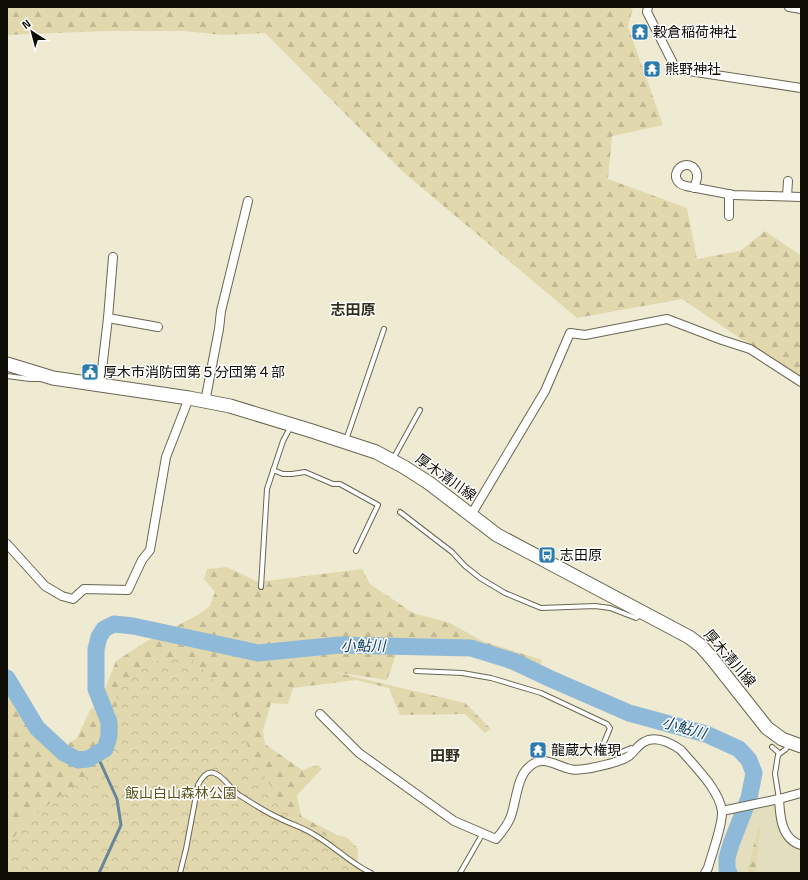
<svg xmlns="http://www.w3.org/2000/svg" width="808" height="880" viewBox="0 0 808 880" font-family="'Titillium Web','Noto Sans JP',sans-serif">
<defs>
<pattern id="forest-firs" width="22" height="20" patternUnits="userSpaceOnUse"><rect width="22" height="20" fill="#e1d9ad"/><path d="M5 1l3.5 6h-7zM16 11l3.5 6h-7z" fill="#c0b993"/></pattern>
<pattern id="park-crowns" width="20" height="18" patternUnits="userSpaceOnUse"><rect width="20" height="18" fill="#e1d9ad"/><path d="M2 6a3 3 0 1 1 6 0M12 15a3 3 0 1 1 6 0" fill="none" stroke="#c0b993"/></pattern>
</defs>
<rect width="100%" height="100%" fill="#efead2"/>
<path fill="#e3debe" d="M 774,803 L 777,805 L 778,818 L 801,847 L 801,873 L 736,873 L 731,866 L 731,857 L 735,840 L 745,814 L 751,807 Z"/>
<g fill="url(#forest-firs)">
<path d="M 7,7 L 633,7 L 628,27 L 663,125 L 612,136 L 608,179 L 687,208 L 697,259 L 740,251 L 765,231 L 800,255 L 801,379 L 682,299 L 577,318 L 403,172 L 265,33 L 223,35 L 184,31 L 107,31 L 7,35 Z"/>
<path d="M 227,567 L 258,582 L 362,569 L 370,584 L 413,613 L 450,623 L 482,641 L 542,660 L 537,679 L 506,668 L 497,657 L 393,641 L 397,652 L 387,680 L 334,672 L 465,703 L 491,729 L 485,733 L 465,714 L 400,715 L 389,688 L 356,680 L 293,688 L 288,704 L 271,703 L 263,731 L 265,744 L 302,770 L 318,765 L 322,769 L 297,795 L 301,816 L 337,835 L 348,838 L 358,849 L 357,870 L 7,873 L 7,692 L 16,710 L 39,732 L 65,746 L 77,738 L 90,710 L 100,702 L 116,661 L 149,640 L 198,615 L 210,606 L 215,592 L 204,579 L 207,569 Z"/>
<path d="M 758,827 L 761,827 L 755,873 L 747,873 Z"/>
</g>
<path fill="url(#park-crowns)" d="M 167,657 L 193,660 L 227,693 L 253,759 L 292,818 L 315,829 L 343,847 L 361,866 L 377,873 L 7,873 L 7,850 L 21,825 L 107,761 L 119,738 L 116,693 L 137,668 Z"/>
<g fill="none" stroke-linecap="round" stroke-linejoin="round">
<path stroke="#688599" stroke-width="3" d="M 97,755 L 117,799 L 121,825 L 99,873"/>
<path stroke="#8eb9d9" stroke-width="17" d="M 7,678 L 37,728 L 64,753 L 78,760 L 88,759 L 105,749 L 109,736 L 109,722 L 96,689 L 96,649 L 99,637 L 104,629 L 114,624 L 133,626 L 258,653 L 339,645 L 471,648 L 513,661 L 551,679 L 629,713 L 706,734 L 739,749 L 749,760 L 754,773 L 749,798 L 731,844 L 727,858 L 727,869 L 729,873"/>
<g stroke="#6a6651" stroke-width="6">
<g id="lane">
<path d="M 7,376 L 30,379 L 39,379"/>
<path d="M 346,440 L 384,329"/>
<path d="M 393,459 L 420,410"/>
<path d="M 273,470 L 283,474 L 292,474 L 305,472 L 333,484 L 340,484 L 378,505 L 356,551"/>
<path d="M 400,512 L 452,552 L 465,566 L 480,578 L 505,593 L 541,608 L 595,606 L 610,608 L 636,618 L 641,615"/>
<path d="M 261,587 L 267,489 L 283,441 L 291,426"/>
<path d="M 416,671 L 462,673 L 491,678 L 541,693 L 607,724 L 610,728 L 603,745 L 609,753 L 619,753 L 631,748 L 635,750"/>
<path d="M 772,747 L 779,753"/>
<path d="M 779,799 L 775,774 L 778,755 L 786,749 L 789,743"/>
<path d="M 180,873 L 186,849 L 198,785 C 201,779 206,770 214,773 C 224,776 230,789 239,795 C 252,803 265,812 279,818 C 290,824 302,827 313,834 C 333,845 350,863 371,873"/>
<path d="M 460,873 L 483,833"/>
</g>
</g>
<g stroke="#6a6651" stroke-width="10">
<g id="street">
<path d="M 648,7 L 647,12 L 676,69 L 801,88"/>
<path d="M 789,7 L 801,9"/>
<path d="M 694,188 C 695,184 698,179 697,175 C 697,172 695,169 693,167 C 680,158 666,181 686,186 L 733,195 L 801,197"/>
<path d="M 787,196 L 788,181"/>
<path d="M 729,216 L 729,194"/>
<path d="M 108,318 L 158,327"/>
<path d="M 100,386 L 108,318 L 113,257"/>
<path d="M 205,402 L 219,329 L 221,311 L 248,201"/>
<path d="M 471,515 L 545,391 L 570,333 L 585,335 L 667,319 L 722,340 L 750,349 L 801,382"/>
<path d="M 7,544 L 45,586 L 62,596 L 73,599 L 84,589 L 128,590 L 142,560 L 150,550 L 166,457 L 189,398"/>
<path d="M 320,714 L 359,753 L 454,821 L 496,839 C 502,832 508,825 511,816 C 516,802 517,778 528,768 C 542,754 554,765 570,769 C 576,771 585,769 591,768 C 601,766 621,762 629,756 C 634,752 638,745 644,742 C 656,735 671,743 681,750 C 694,766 719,789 722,811 C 723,825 712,853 708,868 L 705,873"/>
<path d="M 779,799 C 780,816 781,839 801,845"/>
<path d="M 722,811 L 779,799 L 801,793"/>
</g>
</g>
<g stroke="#6a6651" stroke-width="15">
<path id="primary" d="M 7,364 L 53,378 L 189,398 L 230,406 L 312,431 L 376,452 L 404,467 L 429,483 L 497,535 L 689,637 L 701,646 L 714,661 L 767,728 L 782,739 L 801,746"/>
</g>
<use href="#lane" stroke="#fff" stroke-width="4"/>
<use href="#street" stroke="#fff" stroke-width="8"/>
<use href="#primary" stroke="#fff" stroke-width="13"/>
</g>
<defs>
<g id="temple-square" transform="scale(0.9)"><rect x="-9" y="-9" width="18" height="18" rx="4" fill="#2b7bad" stroke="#fff"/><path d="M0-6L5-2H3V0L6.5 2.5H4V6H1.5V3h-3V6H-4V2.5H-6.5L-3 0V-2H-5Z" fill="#fff"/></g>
<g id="civic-square" transform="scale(0.9)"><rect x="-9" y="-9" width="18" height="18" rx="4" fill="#2b7bad" stroke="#fff"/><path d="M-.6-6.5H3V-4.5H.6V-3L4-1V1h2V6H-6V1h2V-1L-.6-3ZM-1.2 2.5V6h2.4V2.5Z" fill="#fff"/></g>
<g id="bus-square" transform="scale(0.9)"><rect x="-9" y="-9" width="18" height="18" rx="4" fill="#2b7bad" stroke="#fff"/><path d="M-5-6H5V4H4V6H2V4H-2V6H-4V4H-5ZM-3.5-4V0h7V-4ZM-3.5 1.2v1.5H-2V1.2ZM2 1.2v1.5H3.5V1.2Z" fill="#fff"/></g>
</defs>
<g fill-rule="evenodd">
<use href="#temple-square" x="640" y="32"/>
<use href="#temple-square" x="652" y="69"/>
<use href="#civic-square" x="90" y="372"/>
<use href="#bus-square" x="547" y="555"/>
<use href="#temple-square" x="538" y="750"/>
</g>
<g text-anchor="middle" stroke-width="3" stroke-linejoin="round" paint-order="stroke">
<g font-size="14" fill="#0e0d05" stroke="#fff" text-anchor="start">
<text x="653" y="37">穀倉稲荷神社</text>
<text x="665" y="74">熊野神社</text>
<text x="103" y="377">厚木市消防団第５分団第４部</text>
<text x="560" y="560">志田原</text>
<text x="551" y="755">龍蔵大権現</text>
</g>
<g font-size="14" fill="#0e0d05" stroke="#fff">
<text transform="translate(446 477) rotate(35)" y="5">厚木清川線</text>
<text transform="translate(730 658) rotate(49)" y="5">厚木清川線</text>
</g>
<g font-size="14" fill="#5d531b" stroke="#fff">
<text x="181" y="798">飯山白山森林公園</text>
</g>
<g font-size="15" font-weight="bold" fill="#33301d" stroke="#fff">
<text x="353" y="315">志田原</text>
<text x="445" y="761">田野</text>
</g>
<g font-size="15" font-style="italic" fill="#0b4160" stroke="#fff">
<text x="363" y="651">小鮎川</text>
<text transform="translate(684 728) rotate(16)" y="5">小鮎川</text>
</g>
</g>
<rect width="808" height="880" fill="none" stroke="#0e0d05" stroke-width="16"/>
<g transform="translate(32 32) rotate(324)" stroke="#ffffff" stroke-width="3" paint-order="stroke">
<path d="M0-3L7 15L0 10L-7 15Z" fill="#0e0d05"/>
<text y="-6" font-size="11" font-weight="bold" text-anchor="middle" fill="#0e0d05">N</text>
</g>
</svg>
